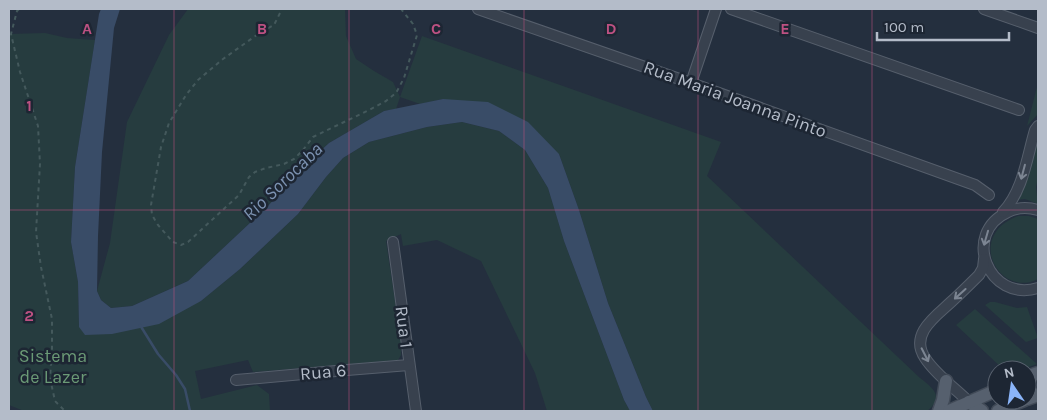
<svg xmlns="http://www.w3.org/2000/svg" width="1047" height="420" viewBox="0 0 1047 420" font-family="Karla,sans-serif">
<rect width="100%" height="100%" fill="#242f3e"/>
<g fill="#263c3f">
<path d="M 188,9 L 345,9 L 346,36 L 356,59 L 374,71 L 393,82 L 400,97 L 422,36 L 721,142 L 707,176 L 920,378 C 933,388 945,397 927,411 L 653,411 L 646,397 L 608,303 L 579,210 L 559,154 L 443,99 L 420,104 L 400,97 L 396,109 L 384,111 L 329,143 L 304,166 L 267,207 L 188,281 L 132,306 L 111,308 L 101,300 L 97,291 L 110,243 L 127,122 L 169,35 Z"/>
<path d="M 45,33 L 67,38 L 95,40 L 75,167 L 71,242 L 78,282 L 79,327 L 201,301 L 240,269 L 298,214 L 326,177 L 343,158 L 369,142 L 427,127 L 462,122 L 499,131 L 525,150 L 548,188 L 564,241 L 624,400 L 630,411 L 547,411 L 535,373 L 481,261 L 437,240 L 403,246 L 401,234 L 386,241 L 401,341 L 401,355 L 398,360 L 253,372 L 248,360 L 195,371 L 201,399 L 257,385 L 269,394 L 270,411 L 24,411 L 9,405 L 9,34 Z"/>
<path d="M 1038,83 L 1038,114 L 1027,126 Z"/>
<path d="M 1038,132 L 1038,178 L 1036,187 L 1038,204 L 1025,199 L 1016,200 Z"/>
<path d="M 1018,216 L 1029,216 L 1038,219 L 1038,279 C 1000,299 964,236 1018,216 Z"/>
<path d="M 990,302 L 995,302 L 1017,308 L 1027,307 L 1038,338 L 1026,342 L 985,305 Z"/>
<path d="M 975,309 L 1037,364 L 1021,370 L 1004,370 L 956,325 Z"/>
</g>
<path fill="#394c67" d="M 101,9 L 120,9 L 114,28 L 102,152 L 98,236 L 97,291 L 101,300 L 111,308 L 132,306 L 188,281 L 267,207 L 304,166 L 329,143 L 384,111 L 443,99 L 488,102 L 528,122 L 559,154 L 579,210 L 608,303 L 646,397 L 653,411 L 630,411 L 624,400 L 564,241 L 548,188 L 525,150 L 499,131 L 462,122 L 427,127 L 369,142 L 343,158 L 326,177 L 298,214 L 240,269 L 201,301 L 159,324 L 112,334 L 85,335 L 79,327 L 78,282 L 71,242 L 75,167 L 99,14 Z"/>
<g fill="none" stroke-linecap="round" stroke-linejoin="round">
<path stroke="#394c67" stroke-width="2.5" d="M 140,325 L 158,354 L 176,375 L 185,389 L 190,411"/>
<g stroke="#565f6c" stroke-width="12">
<g id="minor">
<path d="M 478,9 L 691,83 L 975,185 L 989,195"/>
<path d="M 731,9 L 1019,110"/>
<path d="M 984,9 L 1038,28"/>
<path d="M 691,83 L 716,9"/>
<path d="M 1038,210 C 1028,207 1018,207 1008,212 C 961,233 988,303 1038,288"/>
<path d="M 1003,212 C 1023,191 1027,157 1035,130 L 1038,126"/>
<path d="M 393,242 L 416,411"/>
<path d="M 236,380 L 347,370 L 409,365"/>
<path d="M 969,402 C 955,388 936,375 925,358 C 909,334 936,316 951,302 C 961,293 970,284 979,275 L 983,268 L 984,259"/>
</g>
</g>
<g stroke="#414a57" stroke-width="15">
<g id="major">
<path d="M 1027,377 L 1038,373"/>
<path d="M 1027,399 L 1038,395"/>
<path d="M 969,402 L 982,411"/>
<path d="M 939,411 L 943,400 L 946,381"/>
<path d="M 949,411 L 997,390"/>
<path d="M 998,411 L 1024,400"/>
</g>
</g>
<g stroke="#44595c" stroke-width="2" stroke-dasharray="4 4" stroke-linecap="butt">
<path d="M 19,9 L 17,11 L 11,34 L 20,72 L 38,126 L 40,164 L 36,232 L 41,267 L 52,319 L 52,349 L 50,378 L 55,401 L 65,411"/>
<path d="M 280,13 L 274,25 L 261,32 L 223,59 L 198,80 L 186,95 L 169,123 L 161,147 L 151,205 L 152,215 L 158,225 L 173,242 L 181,245 L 188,242 L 239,195 L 249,177 L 255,172 L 266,168 L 284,164 L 294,159 L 303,150 L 313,137 L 369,110 L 386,101 L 396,93 L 404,78 L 417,35 L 413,24 L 401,9"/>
</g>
<use href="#minor" stroke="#38414e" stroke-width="10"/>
<use href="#major" stroke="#56606e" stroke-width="12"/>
</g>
<defs><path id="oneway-shaft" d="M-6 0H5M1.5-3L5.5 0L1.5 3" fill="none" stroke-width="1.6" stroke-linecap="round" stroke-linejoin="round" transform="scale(1.25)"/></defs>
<g stroke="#7c8592">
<use href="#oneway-shaft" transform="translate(1023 172) rotate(105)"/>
<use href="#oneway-shaft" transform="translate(986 238) rotate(106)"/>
<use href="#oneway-shaft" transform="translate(960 294) rotate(138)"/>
<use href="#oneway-shaft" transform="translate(925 355) rotate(63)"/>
</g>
<path fill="none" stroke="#bd5182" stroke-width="1" stroke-opacity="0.55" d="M 174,9 L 174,411M 349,9 L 349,411M 524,9 L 524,411M 698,9 L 698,411M 872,9 L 872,411M 9,210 L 1038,210"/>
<g text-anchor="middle" stroke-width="5" stroke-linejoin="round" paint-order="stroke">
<g font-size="18" fill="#b4bcc9" stroke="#1d2633">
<text transform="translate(735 99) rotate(20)" y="6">Rua Maria Joanna Pinto</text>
<text transform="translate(404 327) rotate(83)" y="6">Rua 1</text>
<text transform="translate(323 372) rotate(-5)" y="6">Rua 6</text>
</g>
<g font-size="18" fill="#6b9a76" stroke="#1d2633">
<text x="53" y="362">Sistema<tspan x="53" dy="21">de Lazer</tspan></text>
</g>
<g font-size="19" font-style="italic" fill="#7c92b1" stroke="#1d2633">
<text transform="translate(282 181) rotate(-44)" y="7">Rio Sorocaba</text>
</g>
</g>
<g font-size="16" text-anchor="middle" font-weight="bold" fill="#bd5182" stroke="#1d2633" stroke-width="5" stroke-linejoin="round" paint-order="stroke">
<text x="87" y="34">A</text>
<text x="262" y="34">B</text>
<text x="436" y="34">C</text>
<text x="611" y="34">D</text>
<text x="785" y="34">E</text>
<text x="29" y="111">1</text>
<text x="29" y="321">2</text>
</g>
<rect width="1047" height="420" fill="none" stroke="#b4bcc9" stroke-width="20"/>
<g transform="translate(1012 385) rotate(347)"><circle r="24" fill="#1d2633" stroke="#59626f"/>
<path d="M0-4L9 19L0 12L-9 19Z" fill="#8ab4f8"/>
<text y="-8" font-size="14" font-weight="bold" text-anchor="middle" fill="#b4bcc9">N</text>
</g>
<path d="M877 32v8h132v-8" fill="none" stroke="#b4bcc9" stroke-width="2.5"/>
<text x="884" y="32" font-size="15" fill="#b4bcc9" stroke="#1d2633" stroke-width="4" paint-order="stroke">100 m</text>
</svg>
